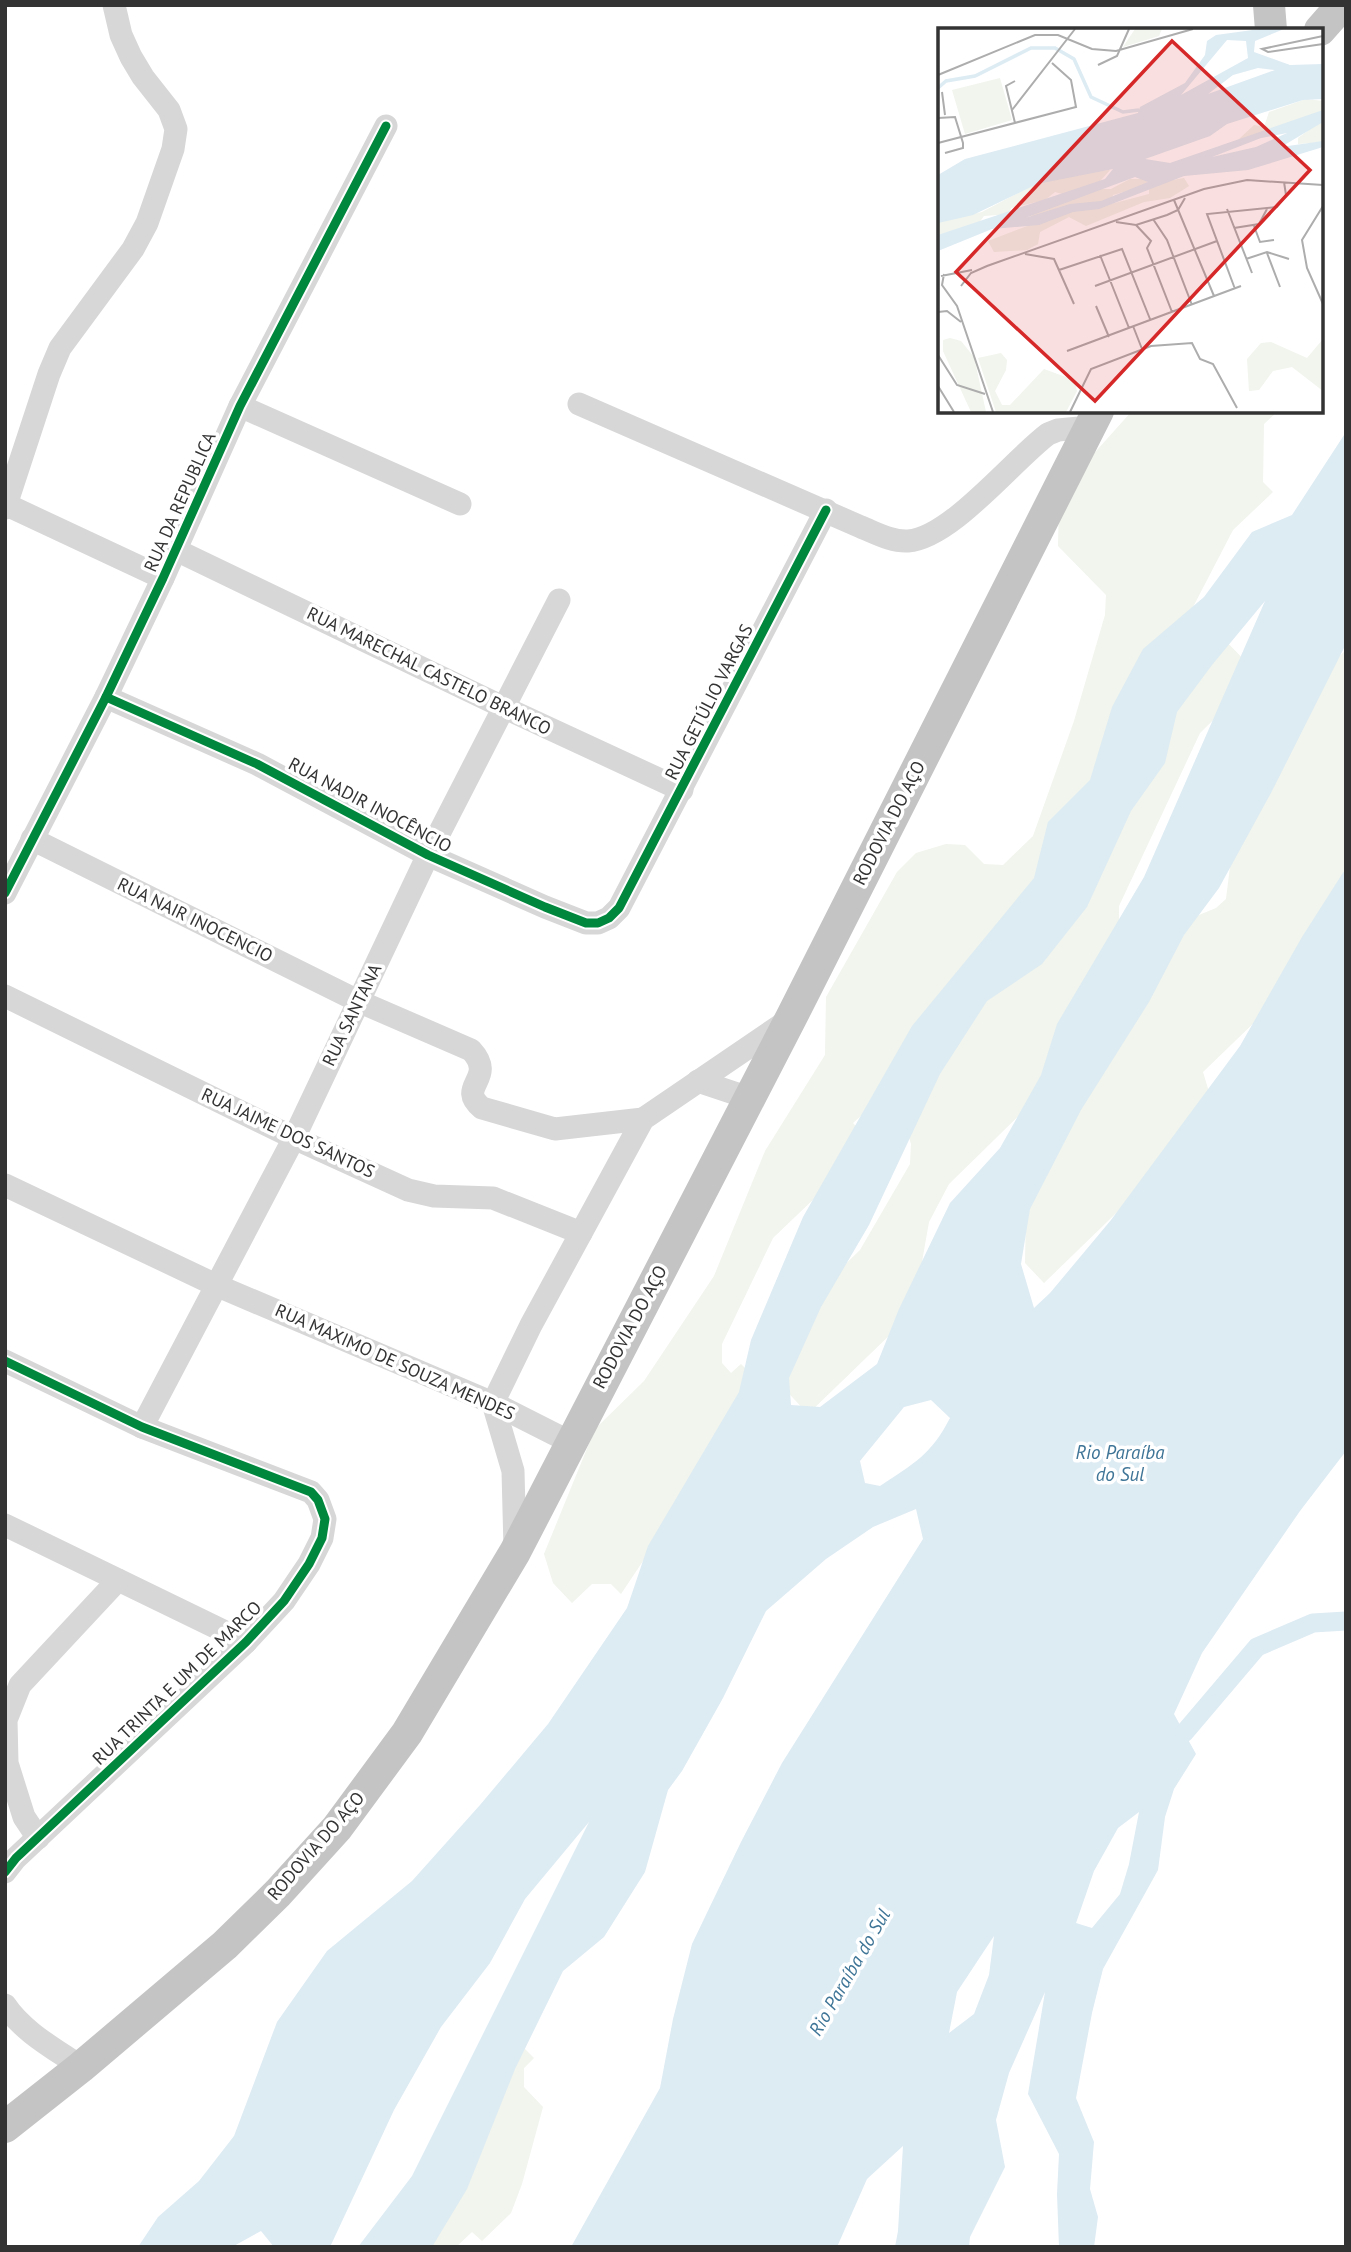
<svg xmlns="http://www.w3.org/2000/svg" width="1351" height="2252" viewBox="0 0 1351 2252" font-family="'PT Sans',sans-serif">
<rect width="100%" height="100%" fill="#fff"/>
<g fill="#f1f5ed">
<path d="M 1132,411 L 1278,411 L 1264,424 L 1263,482 L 1273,492 L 1233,530 L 1193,607 L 1250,666 L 1249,685 L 1200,733 L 1119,906 L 1119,925 L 1148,936 L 1216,908 L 1226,899 L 1237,811 L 1298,696 L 1346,650 L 1346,875 L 1262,1015 L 1203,1072 L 1212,1102 L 1143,1187 L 1044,1283 L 1025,1263 L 1027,1166 L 1037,1098 L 949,1184 L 929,1222 L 917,1290 L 897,1328 L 808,1414 L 780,1384 L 791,1317 L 860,1250 L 910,1164 L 911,1144 L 902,1115 L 873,1105 L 853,1123 L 862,1133 L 842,1172 L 773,1238 L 722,1344 L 722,1363 L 731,1373 L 741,1364 L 761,1384 L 621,1594 L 611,1584 L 592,1584 L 572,1603 L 553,1583 L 544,1554 L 595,1429 L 644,1381 L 714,1276 L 765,1151 L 825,1055 L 826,997 L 897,872 L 916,853 L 946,844 L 965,845 L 984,864 L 1003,865 L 1033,836 L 1074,721 L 1105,615 L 1106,595 L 1058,546 L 1059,507 L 1089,459 Z"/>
<path d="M 524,2048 L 534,2058 L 524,2068 L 524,2087 L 543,2107 L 522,2184 L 511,2213 L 482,2241 L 472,2232 L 456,2247 L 397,2247 Z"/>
</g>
<path fill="#ddebf3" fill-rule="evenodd" d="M 1346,432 L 1346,644 L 1272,791 L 1219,888 L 1184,935 L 1149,1002 L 1081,1110 L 1030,1209 L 1021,1264 L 1034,1308 L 1050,1293 L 1111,1220 L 1240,1046 L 1302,937 L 1346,868 L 1346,1451 L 1300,1511 L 1202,1653 L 1174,1714 L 1196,1754 L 1174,1789 L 1165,1817 L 1158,1870 L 1103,1969 L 1092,2013 L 1076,2098 L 1094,2142 L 1090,2189 L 1098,2217 L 1094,2247 L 1059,2247 L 1057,2194 L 1059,2154 L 1028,2094 L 1045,1992 L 1009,2073 L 996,2120 L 1005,2167 L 970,2237 L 969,2247 L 895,2247 L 898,2231 L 903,2146 L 867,2179 L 837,2247 L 571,2247 L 660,2088 L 673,2019 L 692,1944 L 741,1842 L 782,1763 L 923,1539 L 916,1509 L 873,1527 L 826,1559 L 766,1611 L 723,1698 L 682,1771 L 668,1790 L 645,1872 L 604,1937 L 563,1971 L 515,2069 L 467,2189 L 432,2247 L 358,2247 L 412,2176 L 589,1822 L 525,1899 L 490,1963 L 441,2027 L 394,2110 L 330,2247 L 274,2247 L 261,2231 L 232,2247 L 138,2247 L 158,2217 L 199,2181 L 234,2136 L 277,2022 L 327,1951 L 412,1881 L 480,1805 L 548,1724 L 627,1608 L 648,1546 L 739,1392 L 751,1340 L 803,1217 L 912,1026 L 1034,878 L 1048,822 L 1090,780 L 1112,707 L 1143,649 L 1204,597 L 1252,532 L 1292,515 ZM 1265,601 L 1144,877 L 1057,1024 L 1041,1075 L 1000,1148 L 950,1203 L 899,1309 L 877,1364 L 820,1407 L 791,1405 L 789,1378 L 821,1307 L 869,1225 L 940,1074 L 987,1001 L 1042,964 L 1087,907 L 1131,811 L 1165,763 L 1177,712 L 1212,665 ZM 931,1400 L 950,1418 C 931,1455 913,1464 880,1486 L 865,1483 L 860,1461 L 904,1407 ZM 1139,1812 L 1129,1864 L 1120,1894 L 1092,1928 L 1076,1923 L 1094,1871 L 1118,1828 ZM 994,1936 L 989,1975 L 974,2014 L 949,2033 L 957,1992 Z"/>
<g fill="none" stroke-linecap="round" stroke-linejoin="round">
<path stroke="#ddebf3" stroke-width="19" d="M 1184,1733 L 1257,1647 L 1313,1623 L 1346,1621"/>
<g stroke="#d7d7d7" stroke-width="23">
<path d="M 579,404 L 861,527 C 876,533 892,542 908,541 C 951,538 1012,461 1048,434 L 1058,430 L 1090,427"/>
<path d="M 240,406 L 460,504"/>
<path d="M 7,505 L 163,578"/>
<path d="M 5,508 L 49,374 L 60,348 L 133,249 L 147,223 L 173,149 L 176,129 L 169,110 L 143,77 L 131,57 L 121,35 L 114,5"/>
<path d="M 176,550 L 503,707 L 682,790"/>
<path d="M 106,697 L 257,764 L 428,855 L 545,907 L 586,923 L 598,923 L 609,918 L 619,908 L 826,510"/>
<path d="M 32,839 L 358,1001 L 471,1050 C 498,1079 455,1086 482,1108 L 555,1129 L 643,1119"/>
<path d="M 5,893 L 106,697 L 163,578 L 240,406 L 386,126"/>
<path d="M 5,996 L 294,1138 L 408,1190 L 434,1196 L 493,1198 L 581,1233"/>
<path d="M 698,1081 L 749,1098"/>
<path d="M 5,1185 L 218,1286 L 493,1403 L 570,1442"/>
<path d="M 5,1361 L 142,1427 L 311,1492 L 318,1500 L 325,1519 L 322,1538 L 309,1564 L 284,1601 L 246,1642 L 16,1858 L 5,1872"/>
<path d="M 142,1427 L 294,1138 L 428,855 L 559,600"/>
<path d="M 5,1525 L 246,1642"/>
<path d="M 515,1549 L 513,1471 L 493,1403 L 531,1325 L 643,1119 L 787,1021"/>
<path d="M 38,1838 L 24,1817 L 7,1763 L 6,1720 L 20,1685 L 118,1580"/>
<path d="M 5,2005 C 23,2032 55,2049 81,2067"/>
</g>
<g stroke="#c4c4c4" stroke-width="32">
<path d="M 1269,5 L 1271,30"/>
<path d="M 1320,30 L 1342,5"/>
<path d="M 5,2127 L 81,2067 L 225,1945 L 278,1893 L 337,1828 L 407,1733 L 515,1552 L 791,1018 L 1098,411"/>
</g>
<g stroke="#fff" stroke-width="13">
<g id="cycleway">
<path d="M 106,697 L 257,764 L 428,855 L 545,907 L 586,923 L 598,923 L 609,918 L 619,908 L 826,510"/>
<path d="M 5,893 L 106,697 L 163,578 L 240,406 L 386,126"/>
<path d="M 5,1361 L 142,1427 L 311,1492 L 318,1500 L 325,1519 L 322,1538 L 309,1564 L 284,1601 L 246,1642 L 16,1858 L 5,1872"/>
</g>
</g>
<use href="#cycleway" stroke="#00873e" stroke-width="9"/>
</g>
<g text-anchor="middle" stroke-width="7" stroke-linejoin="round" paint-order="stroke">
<g font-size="18" fill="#333" stroke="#fff">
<text transform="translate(180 502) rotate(-66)" y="6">RUA DA REPUBLICA</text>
<text transform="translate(429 671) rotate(26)" y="6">RUA MARECHAL CASTELO BRANCO</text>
<text transform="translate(709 702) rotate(-63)" y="6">RUA GETÚLIO VARGAS</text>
<text transform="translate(370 805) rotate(28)" y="6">RUA NADIR INOCÊNCIO</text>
<text transform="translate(889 823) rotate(-63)" y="6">RODOVIA DO AÇO</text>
<text transform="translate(195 920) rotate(26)" y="6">RUA NAIR INOCENCIO</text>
<text transform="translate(352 1015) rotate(-64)" y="6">RUA SANTANA</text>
<text transform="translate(288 1133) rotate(25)" y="6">RUA JAIME DOS SANTOS</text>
<text transform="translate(630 1327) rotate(-62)" y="6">RODOVIA DO AÇO</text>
<text transform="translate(395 1362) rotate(24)" y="6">RUA MAXIMO DE SOUZA MENDES</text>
<text transform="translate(177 1683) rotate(-44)" y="6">RUA TRINTA E UM DE MARCO</text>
<text transform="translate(316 1846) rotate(-49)" y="6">RODOVIA DO AÇO</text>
</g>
<g font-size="19" font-style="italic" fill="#3f7597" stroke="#fff">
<text x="1120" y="1459">Rio Paraíba<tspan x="1120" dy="22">do Sul</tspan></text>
<text transform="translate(849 1972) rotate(-60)" y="7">Rio Paraíba do Sul</text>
</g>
</g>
<g transform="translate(938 28)">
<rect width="385" height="385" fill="#fff"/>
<path d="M 197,1 L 224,1 L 221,8 L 185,19 ZM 62,50 L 74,92 L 27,106 L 14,62 ZM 368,71 L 385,73 L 385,114 L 360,116 L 360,110 L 379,96 L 299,113 L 316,97 L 326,99 L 331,84 ZM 172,142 L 155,161 L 173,161 L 192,151 L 209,151 L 209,157 L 175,167 L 173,176 L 211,166 L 211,158 L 224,154 L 246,150 L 251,158 L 232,170 L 206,174 L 148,198 L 131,189 L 102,204 L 100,216 L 89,222 L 56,224 L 50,213 L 92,197 L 94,183 L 128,173 L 128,167 L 117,164 L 107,172 L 73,180 L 71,186 L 46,188 L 40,196 L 0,210 L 0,194 L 44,184 L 97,156 L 138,144 ZM 12,310 L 23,313 L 36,329 L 48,384 L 33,384 L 5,323 L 5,312 ZM 385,311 L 385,363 L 354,339 L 335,343 L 321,362 L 311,363 L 309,331 L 323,315 L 333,314 L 369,330 ZM 63,325 L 69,332 L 68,342 L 57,363 L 64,377 L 72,377 L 106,341 L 136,352 L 139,363 L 128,384 L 58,384 L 40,330 Z" fill="#f1f5ed"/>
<path d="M 322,1 L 346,1 L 317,13 L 316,24 L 352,37 L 385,36 L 385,71 L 365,72 L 289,96 L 272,108 L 207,131 L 232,135 L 385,82 L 385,94 L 343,119 L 385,113 L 385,119 L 310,142 L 246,148 L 161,181 L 135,184 L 101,197 L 54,201 L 0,223 L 0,207 L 167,151 L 175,141 L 99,156 L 35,187 L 0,195 L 0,147 L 27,131 L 200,85 L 202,79 L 247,55 L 267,27 L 269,13 L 278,7 ZM 289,12 L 308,13 L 310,30 L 243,67 ZM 320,40 L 337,42 L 270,66 L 295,47 ZM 349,105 L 318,119 L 274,129 L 323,110 ZM 197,149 L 210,154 L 163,173 L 132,176 L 87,190 Z" fill="#ddebf3" fill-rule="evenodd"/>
<path fill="none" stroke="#ddebf3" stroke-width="3.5" d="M 0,60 L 8,53 L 37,48 L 93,20 L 117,20 L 136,31 L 153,69 L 185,84 L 201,82"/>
<path fill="none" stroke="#adadad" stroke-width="2" d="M 385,8 L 324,21 L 330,24 L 385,16M 160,37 L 179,28 L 191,1M 0,47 L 97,7 L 120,7 L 154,21 L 178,23 L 255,1M 4,64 L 7,87M 74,82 L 137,1M 0,90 L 17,89 L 25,115 L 25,120 L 7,125M 77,95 L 68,58 L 77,53M 0,115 L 138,79 L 133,52 L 114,35M 236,172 L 276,268M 385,178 L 364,212 L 369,240 L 385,276M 289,181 L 314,245M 215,191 L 229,212 L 254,277M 178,194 L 198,197 L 229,187 L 240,182 L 247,170M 198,197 L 213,213 L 209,220 L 234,284M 316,198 L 322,214 L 336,212M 296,200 L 321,196 L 329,181M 329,225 L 342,259M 87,226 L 116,231 L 136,276M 162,227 L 191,300M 308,231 L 329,224 L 351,231M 121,242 L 184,221 L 212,291M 6,246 L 4,257 L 19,278 L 55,384M 3,248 L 34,242M 23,258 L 33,245 L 49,238 L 266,161 L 309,152 L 385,157M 157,258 L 279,213M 297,261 L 269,186 L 339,179 L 348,167 L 346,154M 158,278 L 171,309M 0,284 L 9,283 L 23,294M 195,298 L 204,321M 129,323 L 303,258M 0,327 L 19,357 L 47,366M 0,358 L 16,384M 132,384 L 153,341 L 213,318 L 254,315 L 262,331 L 275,336 L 299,380"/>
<path fill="#d62828" fill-opacity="0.15" stroke="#d62828" stroke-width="3.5" d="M 234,13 L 372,142 L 157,373 L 18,244 Z"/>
<rect width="385" height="385" fill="none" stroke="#333" stroke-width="3.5"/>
</g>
<rect width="1351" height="2252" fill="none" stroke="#333333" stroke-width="14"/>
</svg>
